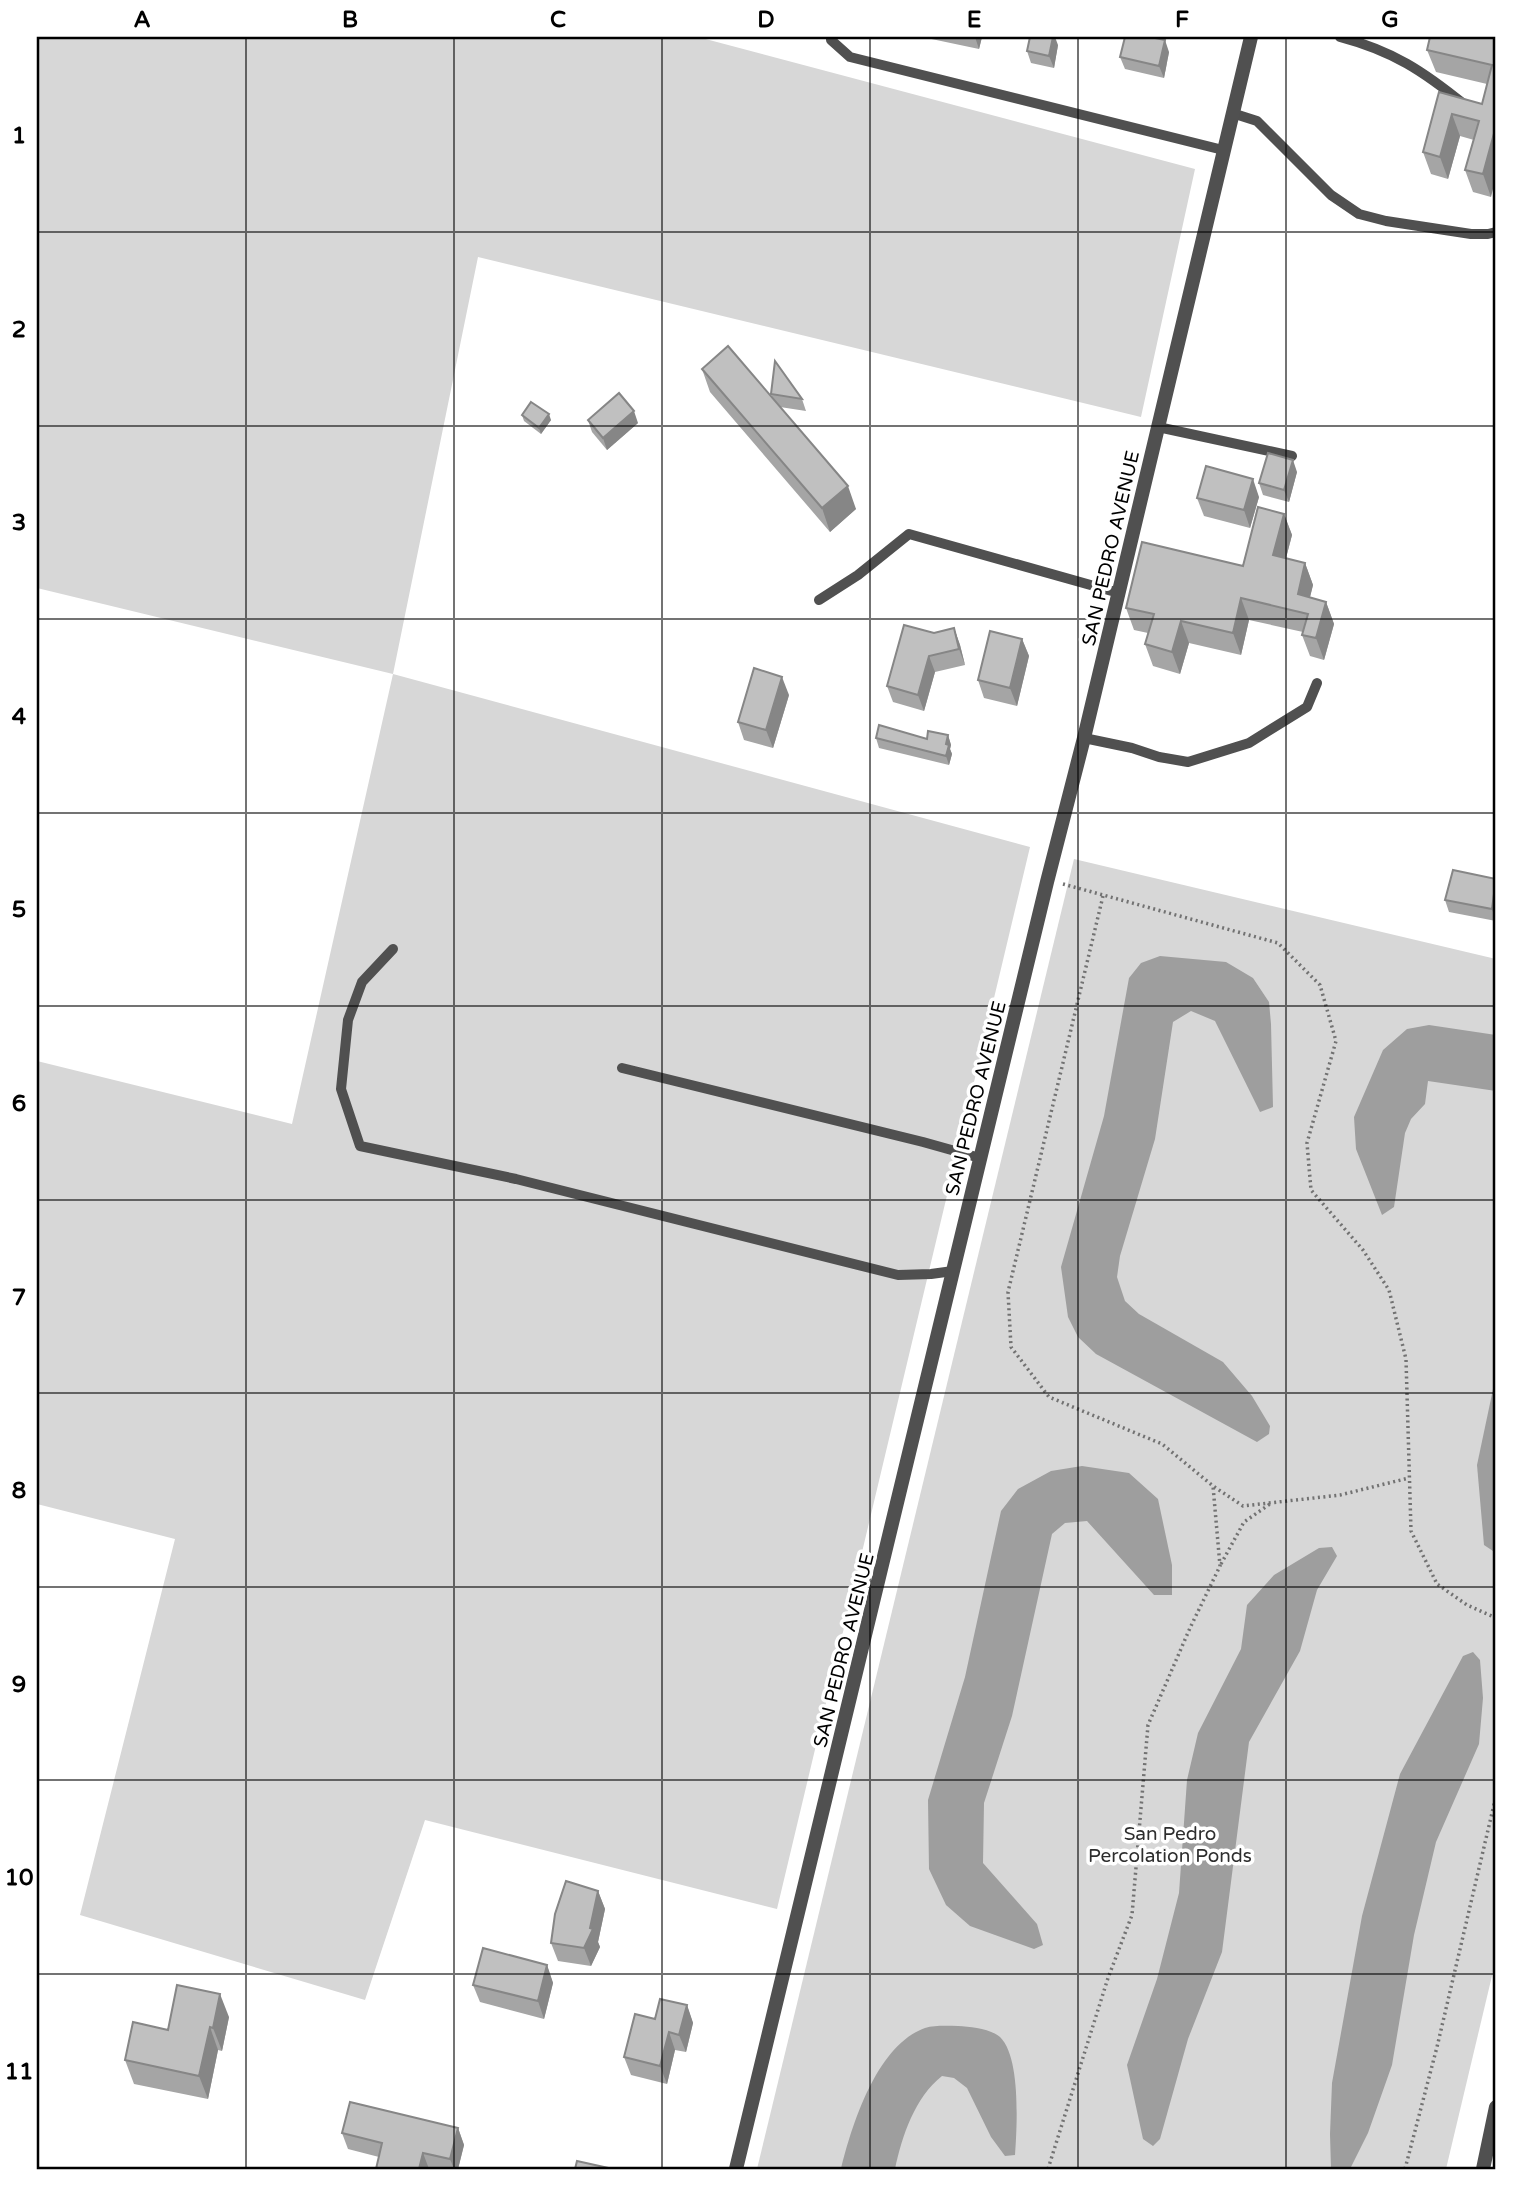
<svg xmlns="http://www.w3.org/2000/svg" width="1533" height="2206" viewBox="0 0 1533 2206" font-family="'Varela Round',sans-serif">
<rect width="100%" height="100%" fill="#fff"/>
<g fill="#d7d7d7">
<path d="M 37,37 L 698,37 L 1195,169 L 1141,417 L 478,257 L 393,674 L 1030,847 L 777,1909 L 425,1820 L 365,2000 L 80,1915 L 175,1539 L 37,1504 L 37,1061 L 292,1124 L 393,674 L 37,588 Z"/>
<path d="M 1074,859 L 1496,959 L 1496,1959 L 1446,2169 L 757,2169 Z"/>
</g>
<g fill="#9e9e9e">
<path d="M 1160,956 L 1226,962 L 1253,978 L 1269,1002 L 1271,1024 L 1273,1107 L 1260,1112 L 1215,1021 L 1191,1011 L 1173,1022 L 1155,1139 L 1120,1256 L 1117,1277 L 1125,1301 L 1139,1314 L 1223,1362 L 1252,1396 L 1270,1426 L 1269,1434 L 1257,1442 L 1096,1354 L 1078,1337 L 1068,1317 L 1061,1267 L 1104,1116 L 1129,978 L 1141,963 Z"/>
<path d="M 1429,1025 L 1496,1035 L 1496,1091 L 1428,1081 L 1425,1104 L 1411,1119 L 1405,1133 L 1394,1207 L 1382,1215 L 1356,1149 L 1354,1117 L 1383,1050 L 1407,1029 Z"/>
<path d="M 1496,1375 L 1496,1553 L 1484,1545 L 1477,1465 Z"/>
<path d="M 1082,1466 L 1129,1473 L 1158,1499 L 1172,1565 L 1172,1595 L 1154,1595 L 1087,1521 L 1065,1523 L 1052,1534 L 1012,1716 L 984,1803 L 983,1863 L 1037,1924 L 1043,1945 L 1034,1949 L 970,1926 L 946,1905 L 929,1869 L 928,1800 L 965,1677 L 1001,1511 L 1018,1489 L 1051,1471 Z"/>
<path d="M 1332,1547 L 1337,1556 L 1317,1590 L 1300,1651 L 1249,1742 L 1222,1952 L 1188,2039 L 1160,2139 L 1153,2146 L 1143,2139 L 1127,2065 L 1157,1979 L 1179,1893 L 1187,1780 L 1198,1733 L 1241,1649 L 1247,1605 L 1274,1575 L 1319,1548 Z"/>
<path d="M 1473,1652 L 1480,1660 L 1483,1698 L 1479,1744 L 1436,1842 L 1414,1935 L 1392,2065 L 1368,2133 L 1350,2169 L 1331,2169 L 1330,2134 L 1332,2083 L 1362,1916 L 1400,1774 L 1463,1656 Z"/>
<path d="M 958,2026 C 971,2027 989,2028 1000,2037 C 1021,2057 1017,2127 1015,2155 L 1005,2156 L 991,2137 L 967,2088 L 954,2078 L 942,2076 C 915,2097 902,2136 895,2169 L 841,2169 C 852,2124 877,2045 925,2028 C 935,2025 948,2026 958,2026 Z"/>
</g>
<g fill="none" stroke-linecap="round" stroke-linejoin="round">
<g stroke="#727272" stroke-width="3.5" stroke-dasharray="2 3.5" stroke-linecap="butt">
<path d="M 1063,884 L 1278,943 L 1320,985 L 1336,1041 L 1307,1143 L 1311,1190 L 1363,1250 L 1389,1290 L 1406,1359 L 1411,1531 L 1437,1584 L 1467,1605 L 1496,1618"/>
<path d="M 1103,896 L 1008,1292 L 1011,1347 L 1049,1397 L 1162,1444 L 1213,1486 L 1243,1506 L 1340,1495 L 1409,1478"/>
<path d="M 1221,1564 L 1244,1522 L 1270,1504"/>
<path d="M 1048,2169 L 1108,1978 L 1132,1915 L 1148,1725 L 1190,1628 L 1220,1566 L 1213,1486"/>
<path d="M 1405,2169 L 1437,2047 L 1496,1796"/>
</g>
<g stroke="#505050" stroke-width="10">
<path d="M 831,37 L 831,40 L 850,57 L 1223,150"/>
<path d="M 1340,37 C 1393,51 1423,71 1465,105"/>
<path d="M 1232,113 L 1257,121 L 1331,195 L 1359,214 L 1386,221 L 1471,234 L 1488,234 L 1496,232"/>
<path d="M 1158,427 L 1292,456"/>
<path d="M 819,600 L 858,575 L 909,534 L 1119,593"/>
<path d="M 1084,738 L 1132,748 L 1159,757 L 1188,762 L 1249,743 L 1307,707 L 1317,683"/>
<path d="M 393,949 L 362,982 L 348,1020 L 341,1089 L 360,1146 L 516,1179 L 898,1275 L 931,1274 L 953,1271"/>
<path d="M 622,1068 L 923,1142 L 980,1158"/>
</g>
<g stroke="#505050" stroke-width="14">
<path d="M 736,2169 L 1047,882 L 1084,738 L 1251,37"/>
<path d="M 1483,2169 L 1496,2107"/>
</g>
</g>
<g fill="#a5a5a5">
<path d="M 922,37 L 982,37 L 979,49 Z"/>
<path d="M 1496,37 L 1491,197 L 1473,192 L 1465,170 L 1474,140 L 1460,136 L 1448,179 L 1431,174 L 1423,152 L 1439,92 L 1482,104 L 1487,84 L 1436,72 L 1427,50 Z"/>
<path d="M 1058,45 L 1054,68 L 1031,63 L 1027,51 Z"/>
<path d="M 1169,52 L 1164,78 L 1125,69 L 1120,57 Z"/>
<path d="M 702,369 L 772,397 L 771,394 L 802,399 L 806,411 L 780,407 L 856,509 L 830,532 L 710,392 Z"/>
<path d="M 522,415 L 551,420 L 541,434 L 524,421 Z"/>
<path d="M 588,420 L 638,423 L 607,450 L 592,432 Z"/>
<path d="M 1297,472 L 1289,502 L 1263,495 L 1259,483 Z"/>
<path d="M 1259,497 L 1250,528 L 1204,516 L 1197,498 Z"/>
<path d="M 1284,514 L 1292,535 L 1286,558 L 1305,563 L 1313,585 L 1310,597 L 1326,602 L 1334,624 L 1324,660 L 1310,656 L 1302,635 L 1303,632 L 1249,620 L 1241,655 L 1189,643 L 1180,674 L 1153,666 L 1145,644 L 1148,633 L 1134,630 L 1126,608 L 1243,566 Z"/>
<path d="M 954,628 L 960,645 L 965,665 L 935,672 L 924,711 L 893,702 L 887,686 L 934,633 Z"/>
<path d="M 1022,639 L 1029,656 L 1017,706 L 984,698 L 978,680 Z"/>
<path d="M 789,695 L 773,748 L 744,740 L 738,722 Z"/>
<path d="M 948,735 L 951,745 L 950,749 L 952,754 L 949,765 L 879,748 L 876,738 L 927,739 Z"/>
<path d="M 1496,879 L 1496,921 L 1449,912 L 1445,900 Z"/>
<path d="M 598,1891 L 605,1909 L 598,1942 L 600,1947 L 591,1966 L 558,1961 L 551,1943 Z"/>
<path d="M 547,1965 L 553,1983 L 544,2019 L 480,2002 L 473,1985 Z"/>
<path d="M 687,2005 L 693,2023 L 686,2052 L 675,2050 L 667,2084 L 631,2075 L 624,2057 Z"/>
<path d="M 229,2017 L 222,2051 L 218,2050 L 208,2099 L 134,2084 L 125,2060 L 168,2030 Z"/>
<path d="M 458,2128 L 464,2145 L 458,2169 L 376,2169 L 379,2157 L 348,2149 L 342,2133 Z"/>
</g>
<g fill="#868686">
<path d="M 975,37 L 982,37 L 979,49 Z"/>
<path d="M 1053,37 L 1055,37 L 1058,45 L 1054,68 L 1049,56 Z"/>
<path d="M 1165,40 L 1169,52 L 1164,78 L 1159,66 Z"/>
<path d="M 1452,114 L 1460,136 L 1448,179 L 1440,157 Z"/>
<path d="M 1496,126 L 1496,177 L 1491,197 L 1483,174 Z"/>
<path d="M 634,411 L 638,423 L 607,450 L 603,438 Z"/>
<path d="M 549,414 L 551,420 L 541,434 L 539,428 Z"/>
<path d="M 1293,460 L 1297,472 L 1289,502 L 1284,490 Z"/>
<path d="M 1253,479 L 1259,497 L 1250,528 L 1244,510 Z"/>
<path d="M 848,486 L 856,509 L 830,532 L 822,508 Z"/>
<path d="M 1284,514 L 1292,535 L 1281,577 L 1273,555 Z"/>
<path d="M 1305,563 L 1313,585 L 1306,613 L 1298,594 Z"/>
<path d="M 1241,598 L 1249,620 L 1241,655 L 1233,633 Z"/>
<path d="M 1326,602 L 1334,624 L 1324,660 L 1316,638 Z"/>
<path d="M 1181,621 L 1189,643 L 1180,674 L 1172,652 Z"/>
<path d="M 954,628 L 960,645 L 965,665 L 959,649 Z"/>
<path d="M 1022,639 L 1029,656 L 1017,706 L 1010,688 Z"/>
<path d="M 929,656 L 935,672 L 924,711 L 918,695 Z"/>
<path d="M 782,677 L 789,695 L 773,748 L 766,730 Z"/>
<path d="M 948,735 L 951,745 L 950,749 L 952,754 L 949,765 L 946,756 L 946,744 Z"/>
<path d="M 1496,882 L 1496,921 L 1492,909 Z"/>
<path d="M 598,1891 L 605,1909 L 598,1942 L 600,1947 L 591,1966 L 584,1948 L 590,1928 Z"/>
<path d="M 547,1965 L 553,1983 L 544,2019 L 538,2001 Z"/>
<path d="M 220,1994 L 229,2017 L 222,2051 L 213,2028 Z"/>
<path d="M 687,2005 L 693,2023 L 686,2052 L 679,2035 Z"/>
<path d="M 210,2027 L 218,2050 L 208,2099 L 199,2076 Z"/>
<path d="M 669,2032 L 675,2050 L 667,2084 L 660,2066 Z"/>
<path d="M 458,2128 L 464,2145 L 458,2169 L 454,2169 L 450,2159 Z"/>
<path d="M 423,2153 L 429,2169 L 419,2169 Z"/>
</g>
<g fill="#c0c0c0" stroke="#868686" stroke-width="2">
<path d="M 1030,37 L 1053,37 L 1049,56 L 1027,51 Z"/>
<path d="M 1125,37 L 1150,37 L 1165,40 L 1159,66 L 1120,57 Z"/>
<path d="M 1430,37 L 1496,37 L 1496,126 L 1483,174 L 1465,170 L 1479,121 L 1452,114 L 1440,157 L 1423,152 L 1439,92 L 1482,104 L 1492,65 L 1427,50 Z"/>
<path d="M 728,346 L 848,486 L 822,508 L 702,369 Z"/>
<path d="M 775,361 L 802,399 L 771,394 Z"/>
<path d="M 619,393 L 634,411 L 603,438 L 588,420 Z"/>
<path d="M 531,402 L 549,414 L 539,428 L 522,415 Z"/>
<path d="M 1268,453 L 1293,460 L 1284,490 L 1259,483 Z"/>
<path d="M 1206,466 L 1253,479 L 1244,510 L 1197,498 Z"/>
<path d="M 1258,507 L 1284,514 L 1273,555 L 1305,563 L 1298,594 L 1326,602 L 1316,638 L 1302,635 L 1308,614 L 1241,598 L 1233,633 L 1181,621 L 1172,652 L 1145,644 L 1154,614 L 1126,608 L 1142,542 L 1243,566 Z"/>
<path d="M 904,625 L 934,633 L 954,628 L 959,649 L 929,656 L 918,695 L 887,686 Z"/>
<path d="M 990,631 L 1022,639 L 1010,688 L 978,680 Z"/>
<path d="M 754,668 L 782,677 L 766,730 L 738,722 Z"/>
<path d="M 879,725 L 927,739 L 928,731 L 948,735 L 946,744 L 949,745 L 946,756 L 876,738 Z"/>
<path d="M 1453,870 L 1496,879 L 1492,909 L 1445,900 Z"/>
<path d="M 566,1881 L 598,1891 L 590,1928 L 593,1929 L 584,1948 L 551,1943 L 555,1914 Z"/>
<path d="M 483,1948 L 547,1965 L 538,2001 L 473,1985 Z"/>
<path d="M 177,1985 L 220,1994 L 213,2028 L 210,2027 L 199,2076 L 125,2060 L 133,2022 L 168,2030 Z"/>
<path d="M 660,1999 L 687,2005 L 679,2035 L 669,2032 L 660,2066 L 624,2057 L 635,2014 L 655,2019 Z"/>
<path d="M 350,2102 L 458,2128 L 450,2159 L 423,2153 L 419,2169 L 376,2169 L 382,2143 L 342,2133 Z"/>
<path d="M 577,2161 L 613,2169 L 575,2169 Z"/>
</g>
<path fill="none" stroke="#000" stroke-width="2" stroke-opacity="0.55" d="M 246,37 L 246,2169M 454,37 L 454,2169M 662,37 L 662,2169M 870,37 L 870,2169M 1078,37 L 1078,2169M 1286,37 L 1286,2169M 37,232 L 1496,232M 37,426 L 1496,426M 37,619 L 1496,619M 37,813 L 1496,813M 37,1006 L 1496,1006M 37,1200 L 1496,1200M 37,1393 L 1496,1393M 37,1587 L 1496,1587M 37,1780 L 1496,1780M 37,1974 L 1496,1974"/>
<g text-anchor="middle" stroke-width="7" stroke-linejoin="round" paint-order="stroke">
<g font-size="19" fill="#000" stroke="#fff">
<text transform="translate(1110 548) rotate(-77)" y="7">SAN PEDRO AVENUE</text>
<text transform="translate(975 1098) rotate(-76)" y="7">SAN PEDRO AVENUE</text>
<text transform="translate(843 1650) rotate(-76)" y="7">SAN PEDRO AVENUE</text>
</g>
<g font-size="19" fill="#2e2e2e" stroke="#fff">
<text x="1170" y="1840">San Pedro<tspan x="1170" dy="22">Percolation Ponds</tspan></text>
</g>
</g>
<rect width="1533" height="2206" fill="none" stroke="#ffffff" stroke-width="77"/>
<rect x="38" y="38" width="1456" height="2130" fill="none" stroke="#000" stroke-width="2.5"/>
<g font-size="23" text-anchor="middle" font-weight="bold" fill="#000">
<text x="142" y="27">A</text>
<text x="350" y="27">B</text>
<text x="558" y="27">C</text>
<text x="766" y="27">D</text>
<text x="974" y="27">E</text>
<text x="1182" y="27">F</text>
<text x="1390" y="27">G</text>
<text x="19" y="143">1</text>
<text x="19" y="337">2</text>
<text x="19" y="530">3</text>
<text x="19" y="724">4</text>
<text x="19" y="917">5</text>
<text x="19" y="1111">6</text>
<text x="19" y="1305">7</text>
<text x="19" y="1498">8</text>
<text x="19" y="1692">9</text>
<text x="19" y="1885">10</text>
<text x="19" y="2079">11</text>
</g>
</svg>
